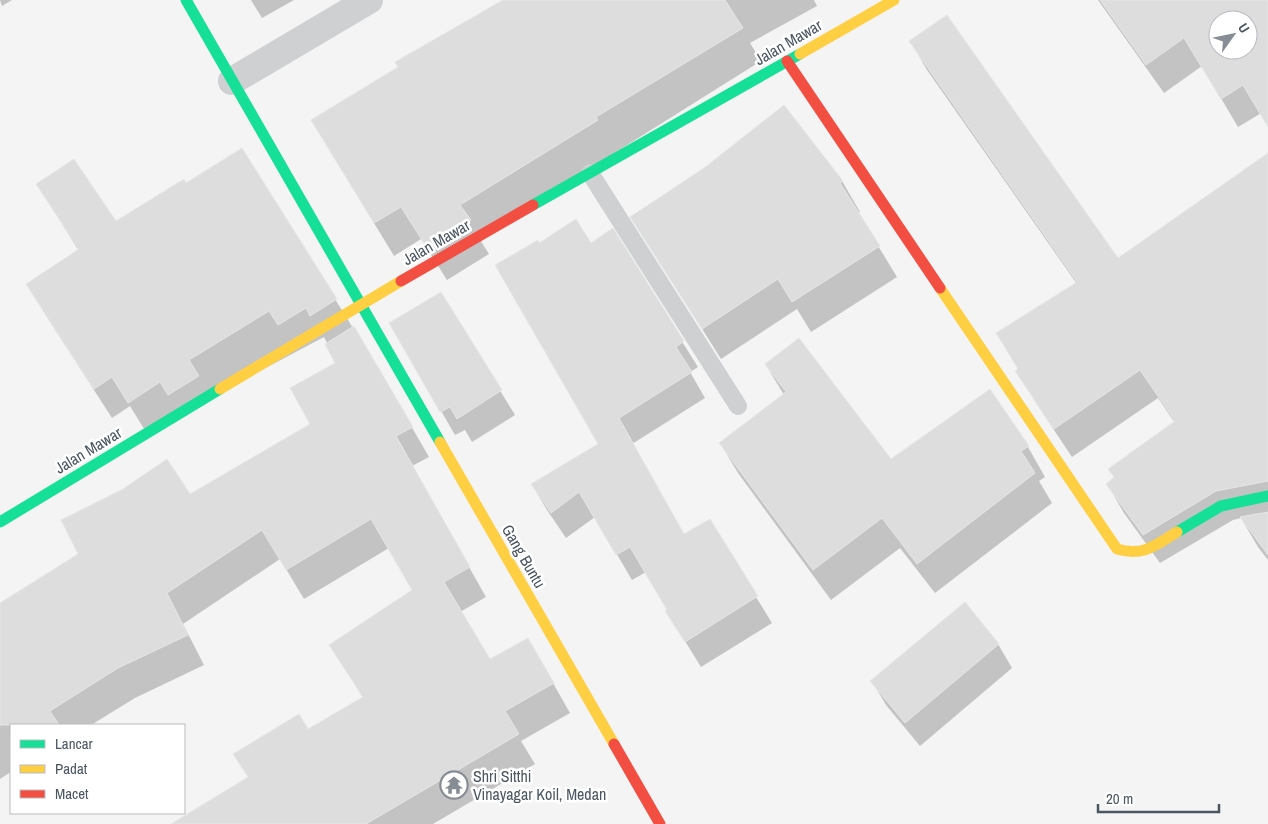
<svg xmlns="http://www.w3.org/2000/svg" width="1268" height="824" viewBox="0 0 1268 824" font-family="'Archivo Narrow',sans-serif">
<rect width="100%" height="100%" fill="#f4f4f4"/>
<g fill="#0003" fill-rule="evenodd">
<path d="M 0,0 L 12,0 L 2,6 Z"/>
<path d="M 251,0 L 294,0 L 262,18 Z"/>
<path d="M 505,0 L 814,0 L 817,6 L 750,43 L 761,61 L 479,238 L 489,254 L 447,280 L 421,239 L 394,256 L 332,154 Z"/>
<path d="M 1098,0 L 1268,0 L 1268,109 L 1238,127 L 1202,66 L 1164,93 ZM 1218,20 L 1248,20 L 1248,50 L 1218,50 Z"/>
<path d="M 911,42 L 1118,259 L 1268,155 L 1268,560 L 1258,547 L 1241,518 L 1233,520 L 1160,563 L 1124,513 L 1107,484 L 1115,478 L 1110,470 L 1175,423 L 1158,398 L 1072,457 L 1034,400 L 1017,371 L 1077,284 L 927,70 Z"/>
<path d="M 242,150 L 353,328 L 354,327 L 429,457 L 412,466 L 486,597 L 460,612 L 490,661 L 545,669 L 570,713 L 521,741 L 535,764 L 433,824 L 174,824 L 249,778 L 308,731 L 363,698 L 331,646 L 414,591 L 389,548 L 304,599 L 280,559 L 183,624 L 204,665 L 135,698 L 91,725 L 11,725 L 11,772 L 0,779 L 0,605 L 312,424 L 337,363 L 324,337 L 146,432 L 130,406 L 112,418 L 45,314 L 27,284 L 79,251 L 37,184 L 115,223 L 186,184 Z"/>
<path d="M 842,181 L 860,212 L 858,213 L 897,277 L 811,332 L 797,309 L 721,359 L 632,217 Z"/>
<path d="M 612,230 L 698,367 L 690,372 L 705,398 L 632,444 L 684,536 L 709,521 L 772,623 L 701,667 L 667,612 L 669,610 L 646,572 L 632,580 L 595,517 L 566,538 L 547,510 L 532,485 L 600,444 L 539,245 L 591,245 Z"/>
<path d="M 440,293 L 515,415 L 472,442 L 465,430 L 455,435 L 391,324 Z"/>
<path d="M 766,365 L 891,461 L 1028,447 L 1045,477 L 1039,481 L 1052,503 L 935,593 L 900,548 L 831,600 L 738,473 L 720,443 L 784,395 Z"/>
<path d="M 998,644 L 1012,668 L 920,746 L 886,705 L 872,681 Z"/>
</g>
<g fill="#ddddde" stroke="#e5e6e7" fill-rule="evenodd">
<path d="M 503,0 L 725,0 L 743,28 L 596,117 L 598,120 L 460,205 L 471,220 L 427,248 L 401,207 L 374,223 L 311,120 L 398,67 L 395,62 Z"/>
<path d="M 1100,0 L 1268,0 L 1268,127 L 1243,85 L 1221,99 L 1184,38 L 1146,65 ZM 1218,20 L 1248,20 L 1248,50 L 1218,50 Z"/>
<path d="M 947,15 L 1118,258 L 1268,153 L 1268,481 L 1216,491 L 1143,535 L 1106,484 L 1114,477 L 1108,469 L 1175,421 L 1140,370 L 1054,429 L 1015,371 L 1018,369 L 996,333 L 1077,282 L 909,41 Z"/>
<path d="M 784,105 L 843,181 L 840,183 L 880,246 L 792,302 L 778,279 L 702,329 L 630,217 L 704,168 Z"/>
<path d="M 242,148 L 337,299 L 310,316 L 306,308 L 278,325 L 269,311 L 189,360 L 199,376 L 168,395 L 160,382 L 128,403 L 112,377 L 94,389 L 26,284 L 79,249 L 36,184 L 74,159 L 116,221 L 184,179 L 186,183 Z"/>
<path d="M 576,219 L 591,243 L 613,228 L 684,341 L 676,347 L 692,372 L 619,418 L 684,534 L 710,519 L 758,596 L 685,642 L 665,611 L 667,610 L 630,547 L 616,555 L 579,492 L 551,513 L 531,484 L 598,444 L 495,265 L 538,240 L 539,243 Z"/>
<path d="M 441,292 L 502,390 L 457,419 L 450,407 L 440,412 L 389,323 Z"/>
<path d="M 354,326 L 413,427 L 396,436 L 470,567 L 444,582 L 490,659 L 528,638 L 554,683 L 505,711 L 519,734 L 366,824 L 171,824 L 248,777 L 233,754 L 299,714 L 308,729 L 363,697 L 329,645 L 412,590 L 371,519 L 286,570 L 262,530 L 167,593 L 188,635 L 118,668 L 50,711 L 59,725 L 0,725 L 0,603 L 78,554 L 61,520 L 123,489 L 167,459 L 190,494 L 310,424 L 290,388 L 335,363 L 325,344 Z"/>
<path d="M 799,338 L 891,459 L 990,389 L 1029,446 L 1021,451 L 1035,473 L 917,564 L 882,518 L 813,570 L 719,443 L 786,392 L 765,364 Z"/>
<path d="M 1268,512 L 1268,555 L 1240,517 Z"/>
<path d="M 965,602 L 999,644 L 905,723 L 870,681 Z"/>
</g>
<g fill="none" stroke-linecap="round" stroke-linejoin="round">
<path stroke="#ced0d2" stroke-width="18" d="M 590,173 L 738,406"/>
<path stroke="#ced0d2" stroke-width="28" d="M 232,81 L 369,0"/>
<g stroke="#16e098" stroke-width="11">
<path d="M 186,0 L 440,442"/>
<path d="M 533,205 L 800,54"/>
<path d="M 0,522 L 220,389"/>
<path d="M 1177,532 L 1221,506 L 1268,496"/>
</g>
<g stroke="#ffcf43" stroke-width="11">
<path d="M 800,54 L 894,0"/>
<path d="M 940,288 L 1117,549 C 1143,557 1156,545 1177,532"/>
<path d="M 220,389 L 401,281"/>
<path d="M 440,442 L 614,744"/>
</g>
<g stroke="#f24e42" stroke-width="11">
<path d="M 787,61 L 940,288"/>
<path d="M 401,281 L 533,205"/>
<path d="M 614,744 L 660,824"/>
</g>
</g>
<defs>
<g id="temple-ring" transform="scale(1.4375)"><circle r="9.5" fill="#fff" stroke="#868d94" stroke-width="1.5"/><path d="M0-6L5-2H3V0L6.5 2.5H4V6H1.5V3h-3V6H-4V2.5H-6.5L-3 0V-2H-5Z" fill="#868d94"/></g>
</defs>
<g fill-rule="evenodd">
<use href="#temple-ring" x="454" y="785"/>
</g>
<g text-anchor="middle" stroke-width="5" stroke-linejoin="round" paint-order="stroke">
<g font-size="16" fill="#4a5661" stroke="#fff">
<text transform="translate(788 42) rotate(-30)" y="6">Jalan Mawar</text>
<text transform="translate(436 242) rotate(-30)" y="6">Jalan Mawar</text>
<text transform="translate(88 450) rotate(-31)" y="6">Jalan Mawar</text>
<text transform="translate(524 556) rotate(60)" y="6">Gang Buntu</text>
</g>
<g font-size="16" fill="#4a5661" stroke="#fff" text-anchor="start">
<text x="473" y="782">Shri Sitthi<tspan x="473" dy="18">Vinayagar Koil, Medan</tspan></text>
</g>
</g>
<rect x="10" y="724" width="175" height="90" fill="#ffffff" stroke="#b7bbc0"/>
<rect x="20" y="740" width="25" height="8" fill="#16e098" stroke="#b7bbc0"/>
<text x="55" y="749" font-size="15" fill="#4a5661">Lancar</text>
<rect x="20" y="765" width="25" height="8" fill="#ffcf43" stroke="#b7bbc0"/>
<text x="55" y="774" font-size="15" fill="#4a5661">Padat</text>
<rect x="20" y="790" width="25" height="8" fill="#f24e42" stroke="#b7bbc0"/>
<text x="55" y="799" font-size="15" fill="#4a5661">Macet</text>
<g transform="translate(1233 35) rotate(57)"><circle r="24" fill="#ffffff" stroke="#b7bbc0"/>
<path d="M0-4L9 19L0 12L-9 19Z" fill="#868d94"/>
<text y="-8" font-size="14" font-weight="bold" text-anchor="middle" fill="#4a5661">U</text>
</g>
<path d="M1098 804v8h121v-8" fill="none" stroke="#4a5661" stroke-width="2.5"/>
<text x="1106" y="804" font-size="15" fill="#4a5661" stroke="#ffffff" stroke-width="4" paint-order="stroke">20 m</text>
</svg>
